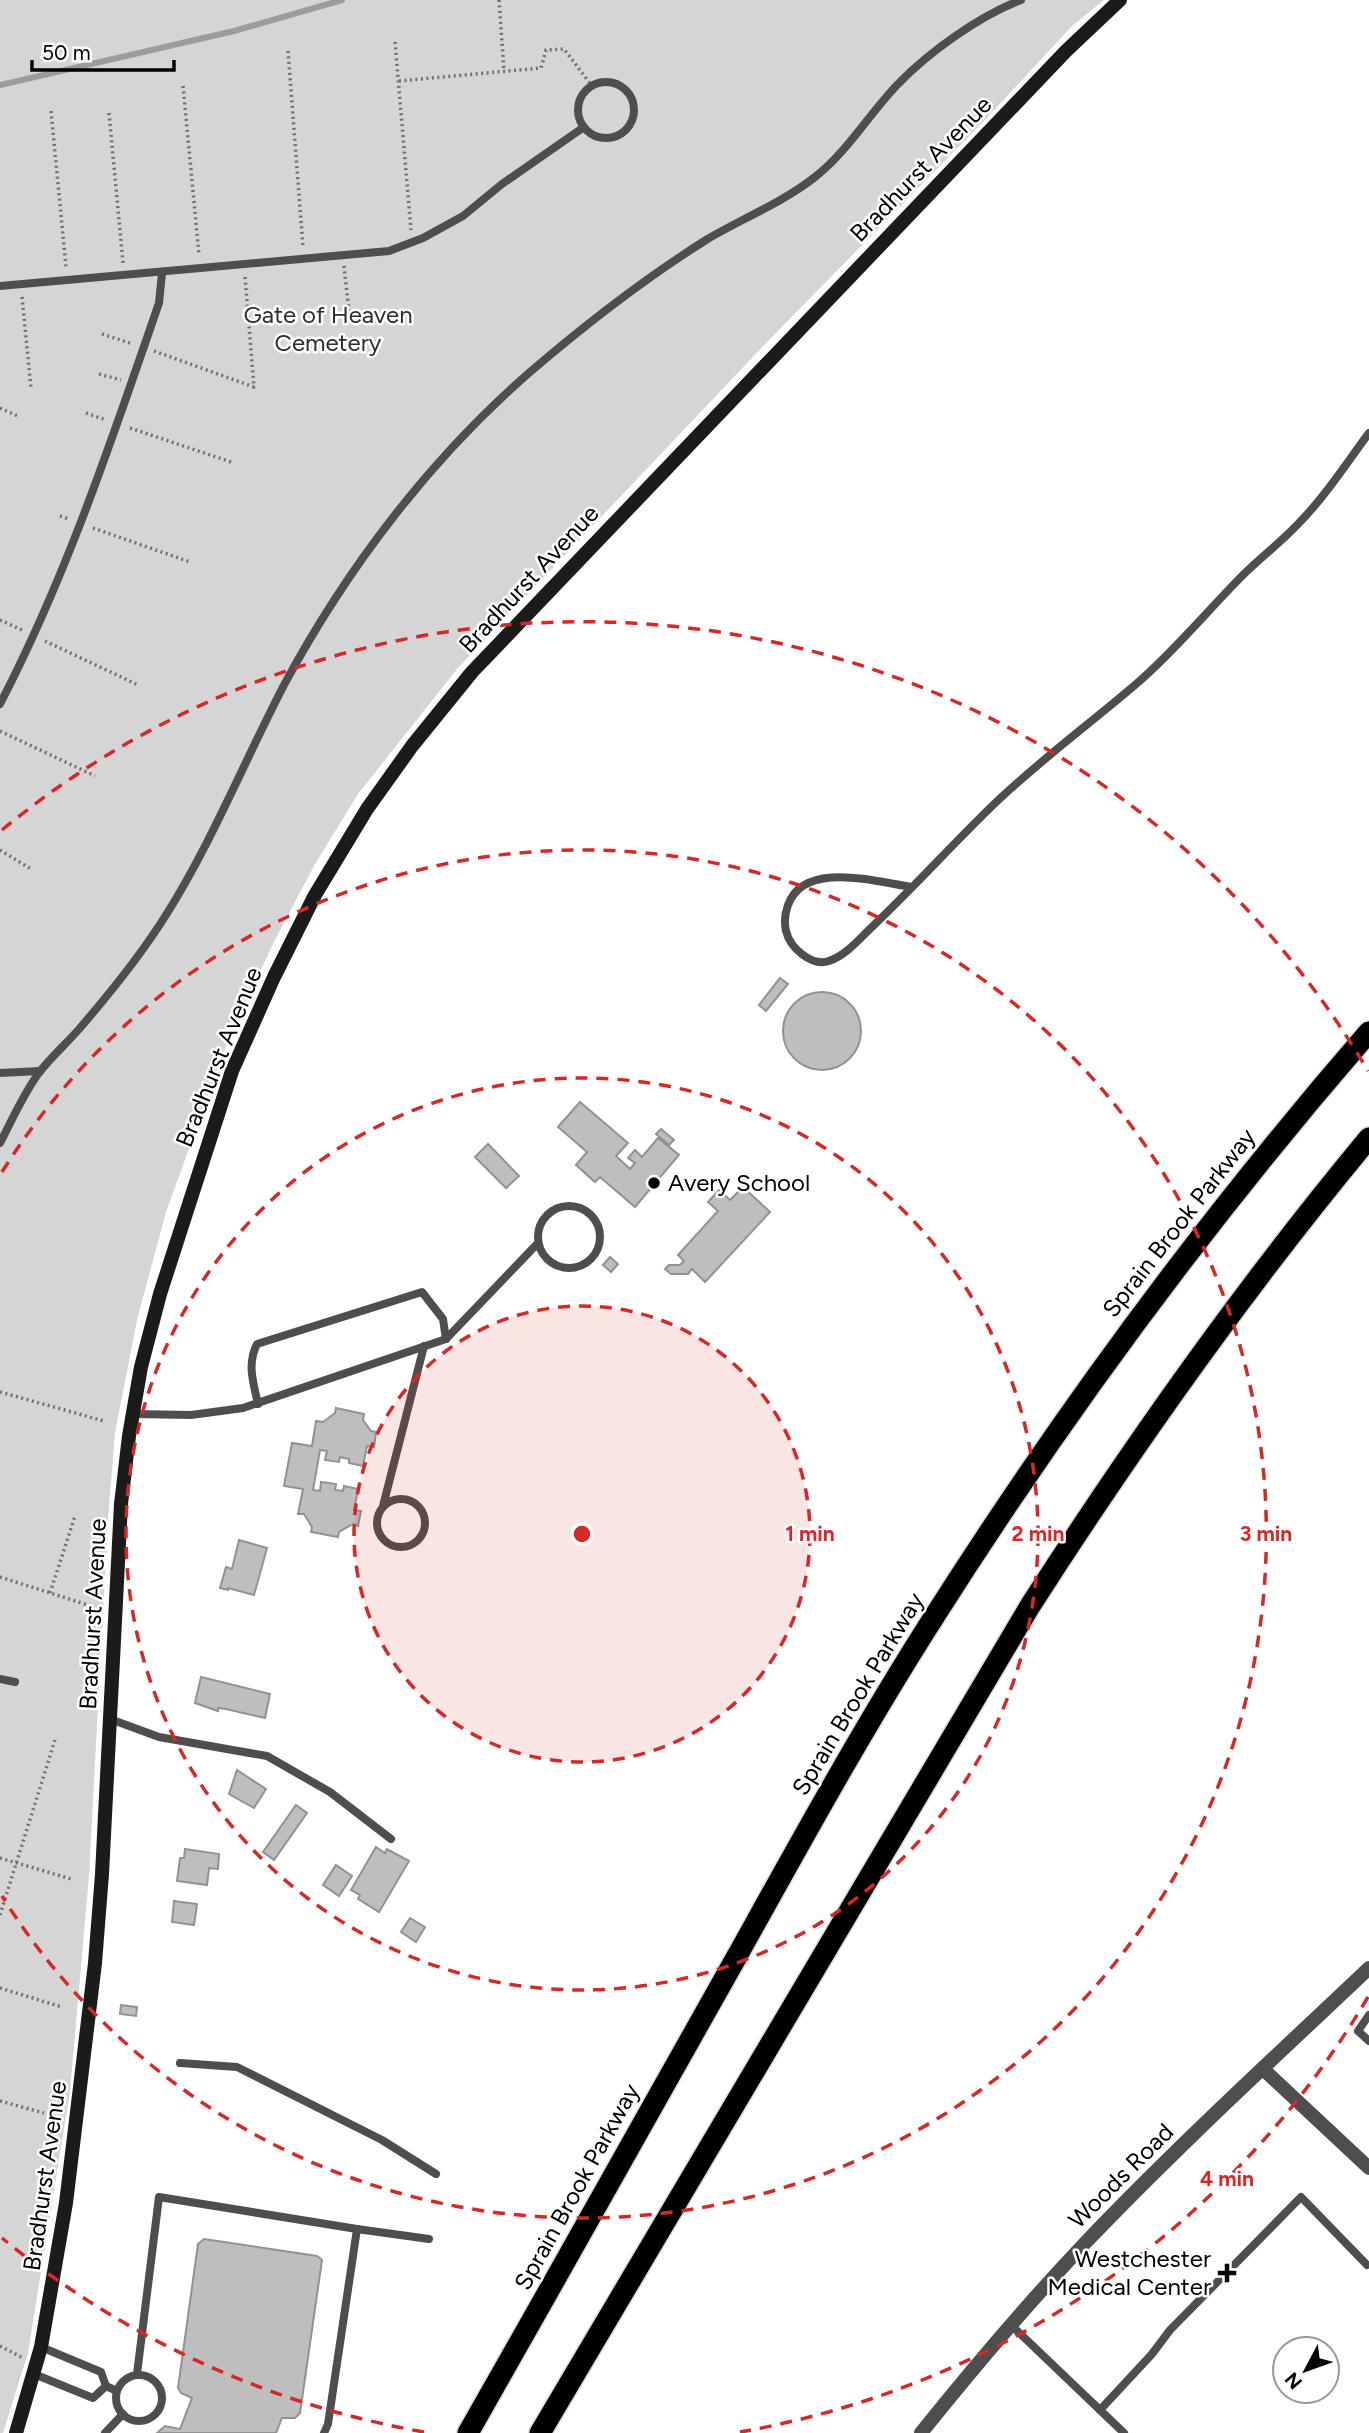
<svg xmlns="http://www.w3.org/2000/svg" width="1369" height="2433" viewBox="0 0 1369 2433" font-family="Figtree,sans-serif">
<rect width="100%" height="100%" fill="#fff"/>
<path fill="#d5d5d5" d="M 0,0 L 1104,0 L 1072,26 L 983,122 L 768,341 L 457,669 L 358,794 L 315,864 L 273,944 L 228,1041 L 166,1212 L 137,1320 L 115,1433 L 108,1519 L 89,1876 L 70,2091 L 28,2353 L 3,2433 L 0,2433 Z"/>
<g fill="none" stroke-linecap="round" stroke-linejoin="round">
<path stroke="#9c9c9c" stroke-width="6" d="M 0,85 L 234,31 L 342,0"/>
</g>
<g fill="#bebebe" stroke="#929292" stroke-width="2">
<path d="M 780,978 L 788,984 L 766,1011 L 759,1005 Z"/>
<circle cx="822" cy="1031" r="39"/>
<path d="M 580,1102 L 628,1143 L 616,1156 L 630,1169 L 635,1163 L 628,1158 L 635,1150 L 642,1157 L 658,1138 L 679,1155 L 635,1207 L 600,1177 L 595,1182 L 576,1165 L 587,1152 L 558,1127 Z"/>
<path d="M 661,1129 L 674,1140 L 669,1145 L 656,1134 Z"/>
<path d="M 488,1144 L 519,1176 L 506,1188 L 475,1157 Z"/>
<path d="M 743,1187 L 770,1212 L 705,1282 L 692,1269 L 688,1274 L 671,1274 L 665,1269 L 669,1265 L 680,1265 L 684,1261 L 678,1255 L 718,1211 L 708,1202 L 719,1190 L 730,1200 Z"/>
<path d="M 610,1257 L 618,1264 L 611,1272 L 603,1265 Z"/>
<path d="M 336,1408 L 364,1414 L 363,1420 L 371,1431 L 376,1432 L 374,1447 L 367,1446 L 363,1466 L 349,1463 L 349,1459 L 340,1457 L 339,1462 L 325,1460 L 327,1451 L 320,1450 L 313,1490 L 320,1491 L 321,1482 L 336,1484 L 335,1490 L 343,1491 L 344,1486 L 358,1489 L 354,1510 L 361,1511 L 358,1526 L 353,1524 L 339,1532 L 338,1537 L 311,1532 L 312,1527 L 304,1514 L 298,1514 L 303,1489 L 284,1486 L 292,1443 L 312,1446 L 316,1421 L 323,1422 L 335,1413 Z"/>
<path d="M 239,1540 L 267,1548 L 254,1595 L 228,1588 L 228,1590 L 220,1588 L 226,1567 L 232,1569 Z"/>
<path d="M 201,1677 L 270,1694 L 265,1718 L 226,1709 L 218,1708 L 218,1711 L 195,1703 Z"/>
<path d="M 237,1770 L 266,1789 L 254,1808 L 229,1794 Z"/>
<path d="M 296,1805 L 307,1813 L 274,1860 L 263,1852 Z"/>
<path d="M 376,1847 L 385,1853 L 387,1849 L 409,1861 L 379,1912 L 358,1899 L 360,1895 L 351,1890 Z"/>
<path d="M 185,1849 L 219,1854 L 218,1869 L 209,1868 L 207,1885 L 177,1881 L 180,1858 L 184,1858 Z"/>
<path d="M 336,1865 L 352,1876 L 339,1896 L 323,1885 Z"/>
<path d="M 174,1901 L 197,1904 L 194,1925 L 172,1922 Z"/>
<path d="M 410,1918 L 425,1927 L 416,1942 L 401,1932 Z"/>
<path d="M 121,2005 L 137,2007 L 136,2016 L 120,2014 Z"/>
<path d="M 204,2239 L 317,2256 L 322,2260 L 300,2413 L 295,2418 L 282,2418 L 276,2433 L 157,2433 L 165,2426 L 180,2429 L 192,2398 L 181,2393 L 178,2388 L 198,2244 Z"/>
</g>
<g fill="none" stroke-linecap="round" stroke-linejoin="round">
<g stroke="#dbdbdb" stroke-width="24">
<g id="motorway">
<path d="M 468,2433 C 558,2275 647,2116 736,1958 C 800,1843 863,1728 934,1617 C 1065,1411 1209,1216 1369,1032"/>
<path d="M 540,2433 L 1030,1606 C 1134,1444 1246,1286 1369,1138"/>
</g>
</g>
<g stroke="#707070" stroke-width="3.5" stroke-dasharray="2 3.5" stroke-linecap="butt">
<path d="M 499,0 L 504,71"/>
<path d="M 395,42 L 411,230"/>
<path d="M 288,51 L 303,247"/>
<path d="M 399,81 L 541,68 L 546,50 L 564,49 L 592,86"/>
<path d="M 183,86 L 199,255"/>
<path d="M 51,111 L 66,267"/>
<path d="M 109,113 L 123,263"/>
<path d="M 344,266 L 350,321"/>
<path d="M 22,297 L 31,388"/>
<path d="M 102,334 L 133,344"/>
<path d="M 154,351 L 254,387 L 245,277"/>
<path d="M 99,374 L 121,380"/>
<path d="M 0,408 L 20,417"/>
<path d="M 86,413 L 106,420"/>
<path d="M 130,428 L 234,463"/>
<path d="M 60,516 L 69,519"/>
<path d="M 93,528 L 190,562"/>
<path d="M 0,620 L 22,630"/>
<path d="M 45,641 L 138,685"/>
<path d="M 0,731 L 95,776"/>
<path d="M 0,850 L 31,869"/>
<path d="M 0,1392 L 104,1421"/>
<path d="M 0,1577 L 91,1606"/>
<path d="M 50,1593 L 75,1516"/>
<path d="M 0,1858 L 71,1879"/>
<path d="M 0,1915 L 55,1740"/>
<path d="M 0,1988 L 62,2007"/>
<path d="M 0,2101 L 44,2113"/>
<path d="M 0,2346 L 23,2358"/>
</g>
<g stroke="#4e4e4e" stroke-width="8">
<circle cx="606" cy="110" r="28"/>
<path d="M 0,286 L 389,251 L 423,238 L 463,216 L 502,184 L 584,127"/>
<path d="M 0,704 C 67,575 112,439 159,303 L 162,273"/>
<path d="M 912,887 C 876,882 804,860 788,905 C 785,913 784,922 786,931 C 790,948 812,967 829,961 C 847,955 861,937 874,925 C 914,887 951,846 990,808 C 1035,764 1087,726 1135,685 C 1174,652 1207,611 1243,575 C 1260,558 1280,543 1297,525 C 1324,498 1346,464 1369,433"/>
<path d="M 0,1073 L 40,1071"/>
<path d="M 0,1143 C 12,1120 23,1095 38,1074 C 50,1058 67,1043 80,1028 C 111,992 141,955 166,915 C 212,842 244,762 284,685 C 347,568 430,459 530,372 C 586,324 644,279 706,240 C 741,219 782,203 815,177 C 848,151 869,114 898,84 C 929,52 979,16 1021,0"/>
<circle cx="569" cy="1237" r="31"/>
<path d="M 258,1404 C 253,1382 247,1364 257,1344 L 422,1292 L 443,1319 L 446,1339"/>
<path d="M 133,1414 L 191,1415 L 243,1408 L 446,1339 L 538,1243"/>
<circle cx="401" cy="1523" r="24"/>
<path d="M 383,1506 L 424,1346"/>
<path d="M 0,1679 L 15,1682"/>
<path d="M 110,1719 L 159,1737 L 267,1756 L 330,1792 L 391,1839"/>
<path d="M 1369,2015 L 1358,2031 L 1369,2041"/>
<path d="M 180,2063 L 237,2067 L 382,2140 L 436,2174"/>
<path d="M 1011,2325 L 1124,2433"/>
<path d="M 41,2347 L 101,2372 L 106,2386 L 117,2391"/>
<path d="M 34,2374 L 93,2398 L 106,2386"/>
<path d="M 137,2374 L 159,2197 L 357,2229"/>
<circle cx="139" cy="2398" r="23"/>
<path d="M 1100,2410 L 1152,2354 L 1170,2330 L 1301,2197 L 1367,2265"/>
<path d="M 105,2433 L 123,2414"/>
<path d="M 324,2433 L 328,2424 L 357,2229 L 429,2239"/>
</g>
<path stroke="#4e4e4e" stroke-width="14" d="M 1263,2069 L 1369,2168"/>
<path stroke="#4e4e4e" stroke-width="14" d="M 921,2433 C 974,2367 1029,2302 1087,2241 C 1178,2146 1274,2058 1369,1968"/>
<path stroke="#1b1b1b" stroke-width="14" d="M 16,2433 L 41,2347 L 66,2203 L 95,1963 L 102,1874 L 121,1504 L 129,1436 L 141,1367 L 160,1294 L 232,1071 L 274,977 L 315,895 L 367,809 L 412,746 L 472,672 L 1066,51 L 1120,0"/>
<use href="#motorway" stroke="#000" stroke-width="21"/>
</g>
<circle cx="582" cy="1534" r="228" fill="#d62828" fill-opacity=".12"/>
<g fill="none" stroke="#d62828" stroke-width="3.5" stroke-dasharray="12 9">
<circle cx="582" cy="1534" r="228"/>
<circle cx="582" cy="1534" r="456"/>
<path d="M2 1172A684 684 0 1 1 2 1896"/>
<path d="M1368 1997A912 912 0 0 1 740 2432M424 2432A912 912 0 0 1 2 2238M2 830A912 912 0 0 1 1368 1071"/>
</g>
<g fill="#000" stroke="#fff" stroke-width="2.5">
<circle cx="654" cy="1183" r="7"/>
<path d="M1223.5 2262.5h7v7h7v7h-7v7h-7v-7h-7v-7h7z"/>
</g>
<g text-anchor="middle" stroke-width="5" stroke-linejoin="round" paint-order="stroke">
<g font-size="24" fill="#000" stroke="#fff">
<text transform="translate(921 169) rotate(-46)" y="8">Bradhurst Avenue</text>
<text transform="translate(529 579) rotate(-47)" y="8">Bradhurst Avenue</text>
<text transform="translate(219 1057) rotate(-68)" y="8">Bradhurst Avenue</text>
<text transform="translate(1179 1223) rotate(-52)" y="8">Sprain Brook Parkway</text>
<text transform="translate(93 1614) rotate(-87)" y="8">Bradhurst Avenue</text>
<text transform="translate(858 1694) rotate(-59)" y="8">Sprain Brook Parkway</text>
<text transform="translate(45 2176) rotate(-82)" y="8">Bradhurst Avenue</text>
<text transform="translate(1121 2176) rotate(-45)" y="8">Woods Road</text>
<text transform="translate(577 2187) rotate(-61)" y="8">Sprain Brook Parkway</text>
</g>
<g font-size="24" fill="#2c2c2c" stroke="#fff">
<text x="328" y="323">Gate of Heaven<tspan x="328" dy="28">Cemetery</tspan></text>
</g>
<g font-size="24" fill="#000" stroke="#fff" text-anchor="start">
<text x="668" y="1191">Avery School</text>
<text x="1211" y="2267" text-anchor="end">Westchester<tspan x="1211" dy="28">Medical Center</tspan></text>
</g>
</g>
<circle cx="582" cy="1534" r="10" fill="#d62828" stroke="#fff" stroke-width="3.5"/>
<g font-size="21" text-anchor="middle" font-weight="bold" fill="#d62828" stroke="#fff" stroke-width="5" stroke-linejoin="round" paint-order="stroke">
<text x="810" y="1541">1 min</text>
<text x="1038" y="1541">2 min</text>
<text x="1266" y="1541">3 min</text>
<text x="1227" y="2186">4 min</text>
</g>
<g transform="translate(1306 2370) rotate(229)"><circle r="33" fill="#ffffff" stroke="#999999" stroke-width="2"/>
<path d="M0-5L12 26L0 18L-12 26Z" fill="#000000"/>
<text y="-10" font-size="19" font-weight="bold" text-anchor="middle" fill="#000000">N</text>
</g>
<path d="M32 60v10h142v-10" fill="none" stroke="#000000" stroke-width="3.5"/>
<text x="42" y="60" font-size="21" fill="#000000" stroke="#ffffff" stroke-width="5" paint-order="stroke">50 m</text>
</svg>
